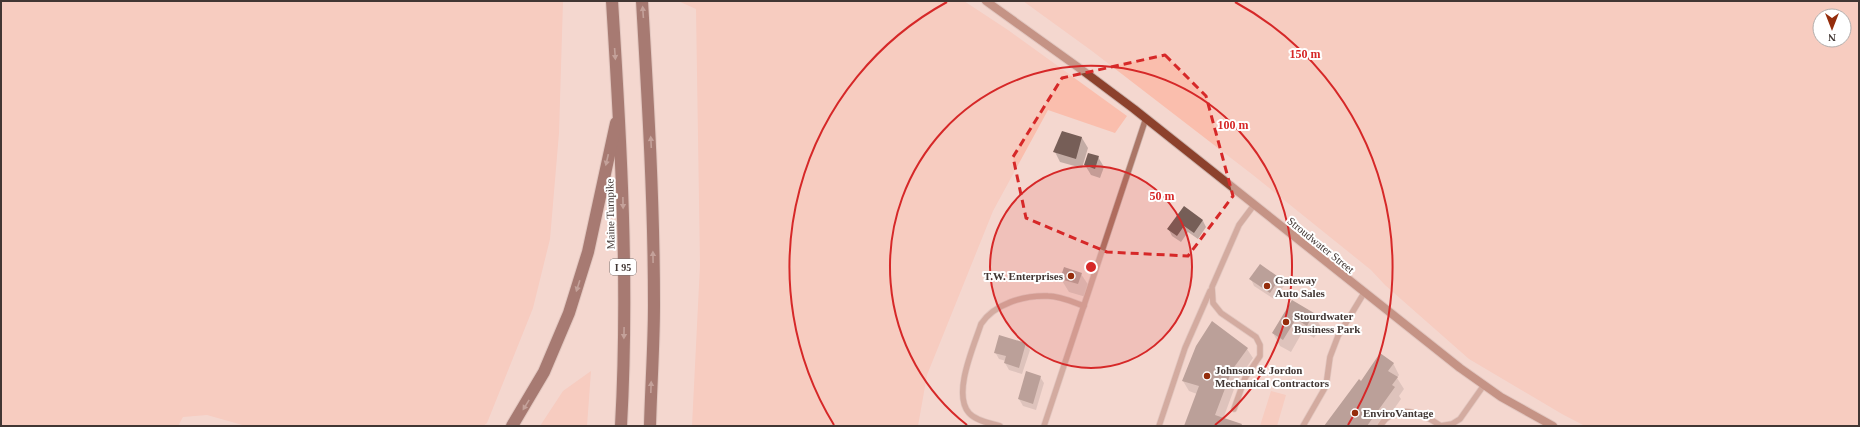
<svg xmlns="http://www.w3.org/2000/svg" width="1860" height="427" viewBox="0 0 1860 427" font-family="'Times New Roman',serif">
<rect width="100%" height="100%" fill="#f4d7cf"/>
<g fill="#fabead" fill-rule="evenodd">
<path d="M 1,1 L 563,1 L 559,133 L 550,239 L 533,308 L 487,423 L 483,426 L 246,426 L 207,415 L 183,417 L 178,426 L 1,426 Z"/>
<path d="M 678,1 L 964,1 L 1008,30 L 1127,116 L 1115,133 L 1048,110 L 993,211 L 927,375 L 918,426 L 692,426 L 700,265 L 696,9 Z"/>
<path d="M 1023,1 L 1859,1 L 1859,426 L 1585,426 L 1562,414 L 1469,359 L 1385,285 L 1371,270 L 1253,175 L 1092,51 ZM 1820,16 L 1844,16 L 1844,40 L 1820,40 Z"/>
<path d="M 591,371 L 587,426 L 540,426 L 563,391 Z"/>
<path d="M 1271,391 L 1286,395 L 1277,426 L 1260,426 Z"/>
</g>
<g fill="#0003">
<path d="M 1063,132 L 1082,138 L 1088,148 L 1082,168 L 1060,162 L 1055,152 Z"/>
<path d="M 1098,157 L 1104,167 L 1100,178 L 1091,175 L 1085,165 Z"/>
<path d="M 1184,208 L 1203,221 L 1206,227 L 1198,239 L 1188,232 L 1181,242 L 1172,236 L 1169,230 Z"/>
<path d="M 1260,265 L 1280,279 L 1284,286 L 1274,299 L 1254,286 L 1251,279 Z"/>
<path d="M 1081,274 L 1089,286 L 1086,297 L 1069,292 L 1061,279 Z"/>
<path d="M 1292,301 L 1313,314 L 1321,327 L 1314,338 L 1303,331 L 1291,352 L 1280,346 L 1273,333 Z"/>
<path d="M 1026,344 L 1030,350 L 1022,374 L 1009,370 L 1005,363 L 1006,361 L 999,359 L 995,352 Z"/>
<path d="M 1247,349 L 1253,358 L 1237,381 L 1223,419 L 1230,426 L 1185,426 L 1197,394 L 1189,391 L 1183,381 Z"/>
<path d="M 1393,363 L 1399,375 L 1397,378 L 1404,389 L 1399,396 L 1401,399 L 1382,426 L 1326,426 L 1361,382 Z"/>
<path d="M 1040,377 L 1044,383 L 1036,410 L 1023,406 L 1019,399 Z"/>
</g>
<g fill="#765e57">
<path d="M 1062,131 L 1082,137 L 1076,159 L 1053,152 Z"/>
<path d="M 1088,153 L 1099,156 L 1095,169 L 1084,165 Z"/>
<path d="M 1184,206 L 1203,220 L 1194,233 L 1184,226 L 1177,236 L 1167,229 Z"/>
<path d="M 1260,264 L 1280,278 L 1270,293 L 1249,279 Z"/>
<path d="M 1064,267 L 1082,273 L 1078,284 L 1060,279 Z"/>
<path d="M 1292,300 L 1314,313 L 1307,326 L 1296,319 L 1283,340 L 1272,333 Z"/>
<path d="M 1212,321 L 1248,348 L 1232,370 L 1215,415 L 1242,424 L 1241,426 L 1184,426 L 1199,386 L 1182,381 L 1196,346 Z"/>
<path d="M 999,335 L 1026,343 L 1019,368 L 1004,363 L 1006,356 L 994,353 Z"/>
<path d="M 1380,353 L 1394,363 L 1388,371 L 1398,377 L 1392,385 L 1395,387 L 1367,426 L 1324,426 L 1359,379 L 1361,381 Z"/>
<path d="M 1026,371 L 1041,376 L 1033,404 L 1018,399 Z"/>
</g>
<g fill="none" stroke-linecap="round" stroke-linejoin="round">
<g stroke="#cdb4ad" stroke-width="7">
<g id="lane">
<path d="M 1234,409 L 1245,378 L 1260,356 L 1260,345 L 1256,337 L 1221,313 L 1213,303 L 1212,287 L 1239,225 L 1254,205"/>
<path d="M 1000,426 C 990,423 976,421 969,413 C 952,394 974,346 981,324 C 994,304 1024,295 1048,296 C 1060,296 1073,302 1084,306"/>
<path d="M 1044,426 L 1146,118"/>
<path d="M 1159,426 L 1185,348 L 1210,291"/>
<path d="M 1303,426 L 1326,386 L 1330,357 L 1338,336 L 1364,293"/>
<path d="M 1380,426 C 1395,402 1421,412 1441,426"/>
<path d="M 1440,426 L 1452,424 L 1460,419 L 1484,385"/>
</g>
</g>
<g stroke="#cdb4ad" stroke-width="10">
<path id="secondary" d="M 986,1 L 1082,70 L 1134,109 L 1460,368 L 1501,397 L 1553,426"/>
</g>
<g stroke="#cdb4ad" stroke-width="14">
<g id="highway">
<path d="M 612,1 C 621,142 629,284 621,426"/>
<path d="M 642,1 C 648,102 654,203 654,305 C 654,345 651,386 650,426"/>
<path d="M 512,426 L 544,372 L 569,313 L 588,252 L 616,123"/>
</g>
</g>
<use href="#lane" stroke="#ab7666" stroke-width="5.5"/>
<use href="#secondary" stroke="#8c412c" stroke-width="8"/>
<use href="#highway" stroke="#490b00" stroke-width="12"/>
</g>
<defs><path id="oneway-solid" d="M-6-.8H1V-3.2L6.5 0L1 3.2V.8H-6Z"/></defs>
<g fill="#896059">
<use href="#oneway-solid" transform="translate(643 12) rotate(-94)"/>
<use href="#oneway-solid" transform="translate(615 54) rotate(86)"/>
<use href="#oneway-solid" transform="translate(651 142) rotate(-93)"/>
<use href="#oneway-solid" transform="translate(607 160) rotate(103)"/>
<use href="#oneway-solid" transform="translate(623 203) rotate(89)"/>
<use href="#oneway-solid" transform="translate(653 257) rotate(-91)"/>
<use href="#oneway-solid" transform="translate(578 286) rotate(108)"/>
<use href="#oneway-solid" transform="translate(624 333) rotate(91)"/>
<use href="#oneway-solid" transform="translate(651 387) rotate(-88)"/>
<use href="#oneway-solid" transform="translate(526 405) rotate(122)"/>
</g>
<path d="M0 0H1860V427H0ZM 1165,55 L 1206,96 L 1233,196 L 1188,256 L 1107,252 L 1026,218 L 1013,157 L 1062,78 Z" fill="#f4d7cf" fill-opacity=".55" fill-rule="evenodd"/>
<path fill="none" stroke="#d62828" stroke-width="3" stroke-dasharray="8 5" stroke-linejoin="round" d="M 1165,55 L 1206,96 L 1233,196 L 1188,256 L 1107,252 L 1026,218 L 1013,157 L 1062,78 Z"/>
<circle cx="1091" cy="267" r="101" fill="#d62828" fill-opacity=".12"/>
<g fill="none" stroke="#d62828" stroke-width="2">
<circle cx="1091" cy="267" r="101"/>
<path d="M967 425A201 201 0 1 1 1215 425"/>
<path d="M834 425A302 302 0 0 1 947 2M1235 2A302 302 0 0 1 1348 425"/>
</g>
<g fill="#942d0c" stroke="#fff" stroke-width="1.5">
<circle cx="1071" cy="276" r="4"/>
<circle cx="1267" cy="286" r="4"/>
<circle cx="1286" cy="322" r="4"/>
<circle cx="1207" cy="376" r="4"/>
<circle cx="1355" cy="413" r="4"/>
</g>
<g text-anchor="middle" stroke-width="4" stroke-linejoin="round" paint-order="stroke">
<rect fill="#fff" stroke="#7a7270" stroke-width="1" x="610" y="259" width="26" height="16" rx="3"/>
<g font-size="10" font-weight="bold" fill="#413633">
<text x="623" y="271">I 95</text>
</g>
<g font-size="11" fill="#413633" stroke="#fff">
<text transform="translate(610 214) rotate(-91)" y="4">Maine Turnpike</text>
<text transform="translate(1321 245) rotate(39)" y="4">Stroudwater Street</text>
</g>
<g font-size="11" font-weight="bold" fill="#413633" stroke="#fff" text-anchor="start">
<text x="1063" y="280" text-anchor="end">T.W. Enterprises</text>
<text x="1275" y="284">Gateway<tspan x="1275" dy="13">Auto Sales</tspan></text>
<text x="1294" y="320">Stourdwater<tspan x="1294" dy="13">Business Park</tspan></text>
<text x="1215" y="374">Johnson &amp; Jordon<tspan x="1215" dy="13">Mechanical Contractors</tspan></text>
<text x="1363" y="417">EnviroVantage</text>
</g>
</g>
<circle cx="1091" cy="267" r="6" fill="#d62828" stroke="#fff" stroke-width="2"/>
<g font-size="12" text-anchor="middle" font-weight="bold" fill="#d62828" stroke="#fff" stroke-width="4" stroke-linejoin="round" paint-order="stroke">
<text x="1305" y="58">150 m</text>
<text x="1233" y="129">100 m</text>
<text x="1162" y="200">50 m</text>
</g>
<rect width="1860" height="427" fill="none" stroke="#413633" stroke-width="4"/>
<g transform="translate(1832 28) rotate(180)"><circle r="19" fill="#ffffff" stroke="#b3afad"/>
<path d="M0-3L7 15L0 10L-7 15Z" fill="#942d0c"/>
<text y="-6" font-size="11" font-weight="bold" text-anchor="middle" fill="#413633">N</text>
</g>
</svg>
